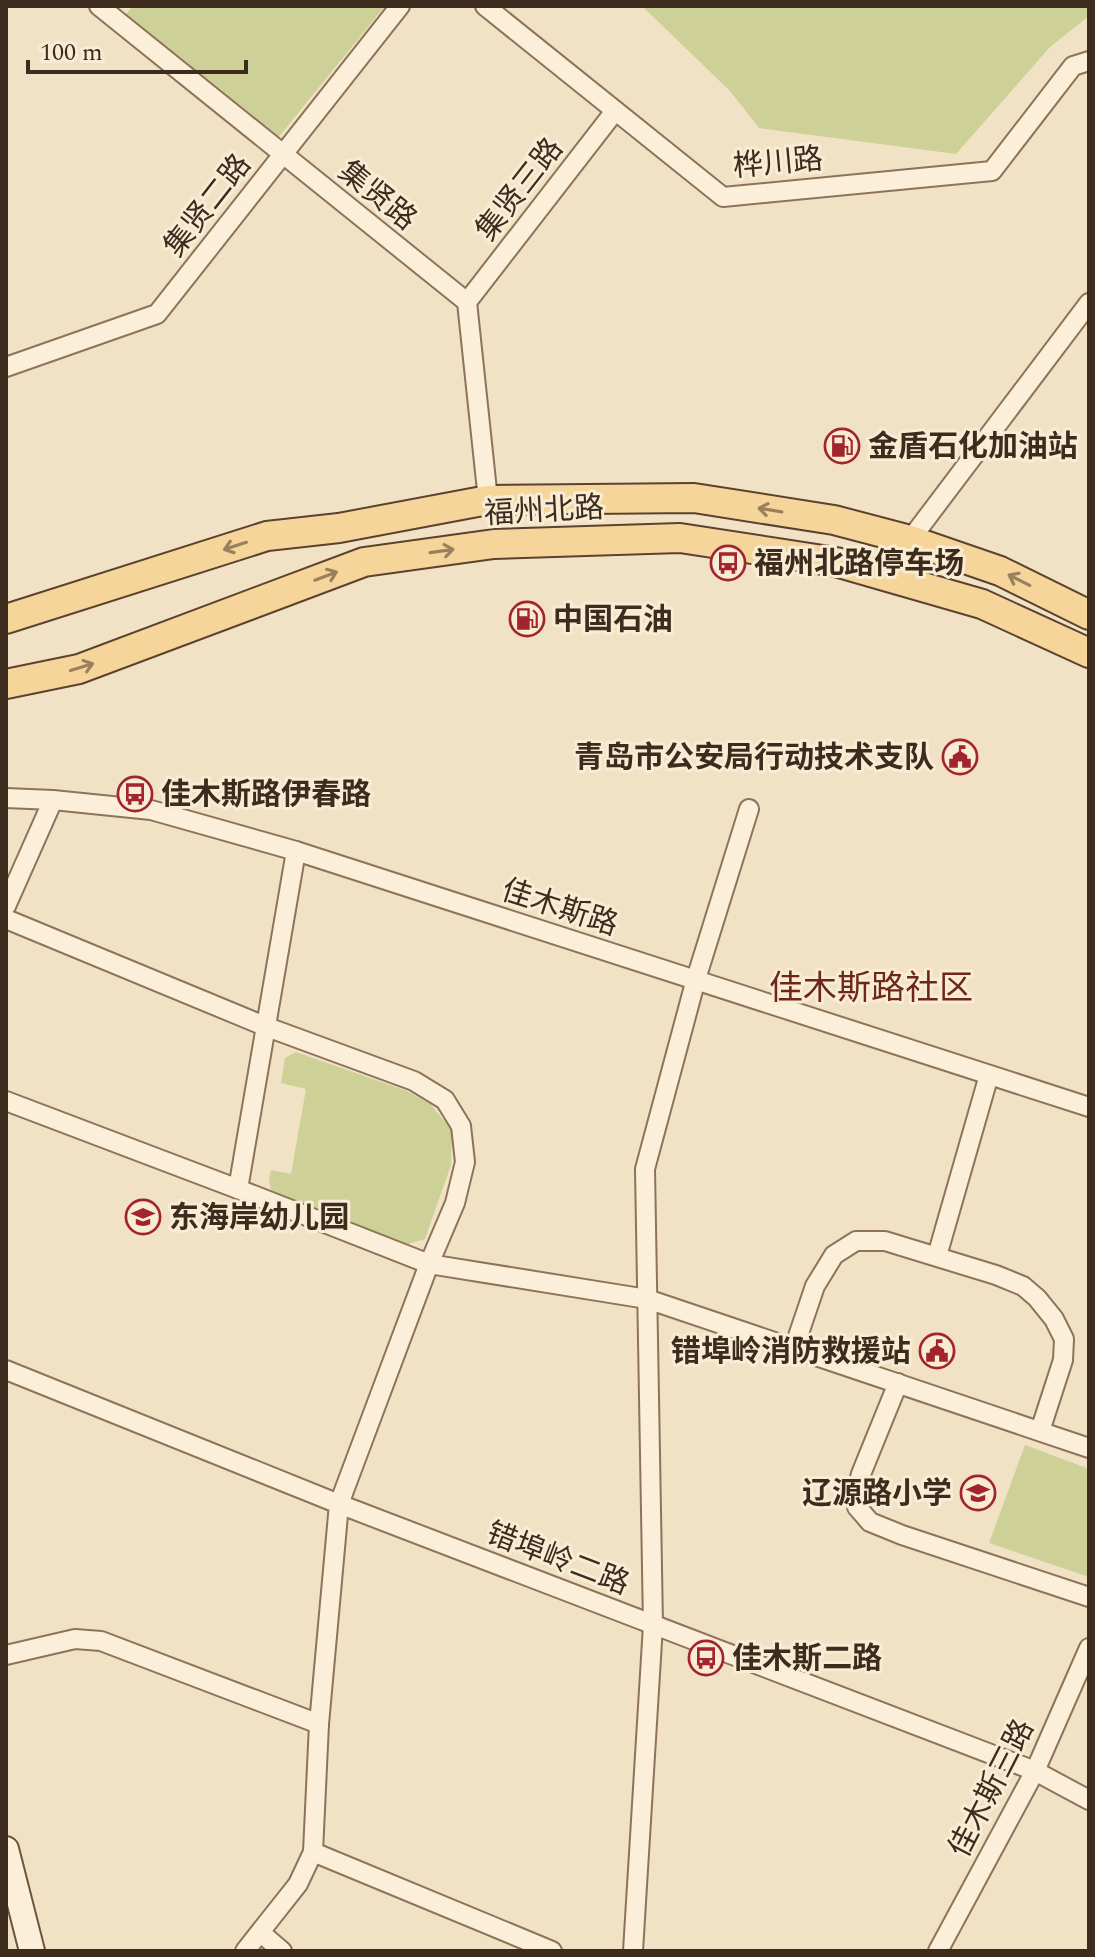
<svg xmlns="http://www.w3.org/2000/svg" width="1095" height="1957" viewBox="0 0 1095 1957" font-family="Spectral,'Noto Sans SC',serif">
<rect width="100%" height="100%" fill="#f1e2c5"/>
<g fill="#cdd198">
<path d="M 133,6 L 385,6 L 277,139 L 123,18 Z"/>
<path d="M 642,6 L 1089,6 L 1089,16 L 1050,47 L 956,154 L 759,128 L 730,91 Z"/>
<path d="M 296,1052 L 407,1091 L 430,1104 L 452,1130 L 451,1165 L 425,1239 L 405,1245 L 272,1193 L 269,1181 L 271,1170 L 291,1174 L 306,1089 L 281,1083 L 285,1058 Z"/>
<path d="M 1025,1445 L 1089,1469 L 1089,1577 L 989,1543 Z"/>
</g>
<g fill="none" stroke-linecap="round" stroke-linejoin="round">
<g stroke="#8e7359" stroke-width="22">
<g id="street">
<path d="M 99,6 L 467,302 L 488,500"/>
<path d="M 485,6 L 723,197 L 992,171 L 1073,66 L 1089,61"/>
<path d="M 467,302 L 615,111"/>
<path d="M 6,367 L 157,314 L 400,6"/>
<path d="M 898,580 L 910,540 L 1089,303"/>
<path d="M 6,798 L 53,800 L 151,810 L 296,851 L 1089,1107"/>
<path d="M 6,906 L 53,800"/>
<path d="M 6,919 L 267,1027 L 414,1081 L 445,1100 L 461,1126 L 465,1162 L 455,1203 L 429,1264 L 339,1504 L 319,1724 L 313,1852 L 298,1884 L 245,1951"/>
<path d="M 6,1101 L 238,1189 L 429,1264 L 647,1299 L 1089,1448"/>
<path d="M 238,1189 L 296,851"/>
<path d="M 937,1256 L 989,1075"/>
<path d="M 794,1348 L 815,1286 L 834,1255 L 856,1241 L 885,1241 L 996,1275 L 1023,1286 L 1037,1298 L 1054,1319 L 1064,1339 L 1063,1360 L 1040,1431"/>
<path d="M 6,1370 L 339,1504 L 1035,1771 L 1089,1800"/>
<path d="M 898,1383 L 861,1474 L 856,1494 L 857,1507 L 870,1522 L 902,1535 L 1089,1597"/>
<path d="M 6,1655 L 75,1639 L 101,1641 L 319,1724"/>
<path d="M 313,1852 L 552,1951"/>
<path d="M 261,1933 L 282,1951"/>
<path d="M 633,1951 L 653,1625 L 645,1169 L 696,979 L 749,809"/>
<path d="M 938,1951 L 1035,1771 L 1089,1648"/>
</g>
</g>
<g stroke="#70533c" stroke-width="28">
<path id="secondary" d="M 6,1849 L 32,1951"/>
</g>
<g stroke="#5c412e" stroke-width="32">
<g id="primary">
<path d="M 6,619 L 267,536 L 339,528 L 488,500 L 694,498 L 834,520 L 910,540 L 1000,571 L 1089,615"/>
<path d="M 6,684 L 79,669 L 364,562 L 494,544 L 680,538 L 836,562 L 982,604 L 1089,653"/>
</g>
</g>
<use href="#street" stroke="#fbefd9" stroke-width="18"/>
<use href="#secondary" stroke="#fbefd9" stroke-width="24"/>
<use href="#primary" stroke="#f6d59b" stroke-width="28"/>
</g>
<defs><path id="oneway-shaft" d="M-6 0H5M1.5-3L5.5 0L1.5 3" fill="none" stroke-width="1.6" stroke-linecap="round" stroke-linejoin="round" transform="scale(2)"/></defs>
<g stroke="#9a805c">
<use href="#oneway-shaft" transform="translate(770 510) rotate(-171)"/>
<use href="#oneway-shaft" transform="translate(235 546) rotate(162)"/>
<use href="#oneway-shaft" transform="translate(442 551) rotate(-8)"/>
<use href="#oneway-shaft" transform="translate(326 576) rotate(-21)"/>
<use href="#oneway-shaft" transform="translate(1019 580) rotate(-153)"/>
<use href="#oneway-shaft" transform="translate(82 667) rotate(-17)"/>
</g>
<defs>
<g id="fuel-ring" transform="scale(1.8)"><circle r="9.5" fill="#f8ecd5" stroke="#a2252d" stroke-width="1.5"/><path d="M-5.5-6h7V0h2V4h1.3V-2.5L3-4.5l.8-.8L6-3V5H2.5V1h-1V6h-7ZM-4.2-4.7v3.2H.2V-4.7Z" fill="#a2252d"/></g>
<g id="bus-ring" transform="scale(1.8)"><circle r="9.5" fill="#f8ecd5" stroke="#a2252d" stroke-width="1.5"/><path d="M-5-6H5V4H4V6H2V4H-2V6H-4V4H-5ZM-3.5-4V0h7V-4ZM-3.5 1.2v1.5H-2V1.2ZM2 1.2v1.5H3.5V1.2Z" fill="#a2252d"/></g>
<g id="civic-ring" transform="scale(1.8)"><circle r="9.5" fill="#f8ecd5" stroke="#a2252d" stroke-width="1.5"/><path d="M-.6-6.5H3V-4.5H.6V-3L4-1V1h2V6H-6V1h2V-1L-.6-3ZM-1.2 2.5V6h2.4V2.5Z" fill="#a2252d"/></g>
<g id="school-ring" transform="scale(1.8)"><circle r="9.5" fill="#f8ecd5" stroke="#a2252d" stroke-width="1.5"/><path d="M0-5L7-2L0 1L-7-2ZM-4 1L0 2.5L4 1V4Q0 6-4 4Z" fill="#a2252d"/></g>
</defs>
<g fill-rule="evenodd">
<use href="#fuel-ring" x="842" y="446"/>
<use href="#bus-ring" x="728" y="563"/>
<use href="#fuel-ring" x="527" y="619"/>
<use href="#civic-ring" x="960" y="757"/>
<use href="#bus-ring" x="135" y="794"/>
<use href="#school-ring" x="143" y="1217"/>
<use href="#civic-ring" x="937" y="1351"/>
<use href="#school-ring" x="978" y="1493"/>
<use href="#bus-ring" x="706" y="1658"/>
</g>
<g text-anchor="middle" stroke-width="6" stroke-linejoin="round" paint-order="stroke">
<g font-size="30" fill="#3d2c1e" stroke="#f8ecd5">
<text transform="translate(778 162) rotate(-5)" y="10">桦川路</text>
<text transform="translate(519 189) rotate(-52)" y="10">集贤三路</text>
<text transform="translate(378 195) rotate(39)" y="10">集贤路</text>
<text transform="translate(207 205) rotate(-52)" y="10">集贤二路</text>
<text transform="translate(544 510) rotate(-3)" y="10">福州北路</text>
<text transform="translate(560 907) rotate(18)" y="10">佳木斯路</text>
<text transform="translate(558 1558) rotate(21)" y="10">错埠岭二路</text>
<text transform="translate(991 1788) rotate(-63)" y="10">佳木斯三路</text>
</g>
<g font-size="30" font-weight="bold" fill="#3d2c1e" stroke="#f8ecd5" text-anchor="start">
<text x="868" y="456">金盾石化加油站</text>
<text x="754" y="573">福州北路停车场</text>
<text x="553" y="629">中国石油</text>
<text x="934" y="767" text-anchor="end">青岛市公安局行动技术支队</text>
<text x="161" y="804">佳木斯路伊春路</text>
<text x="169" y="1227">东海岸幼儿园</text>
<text x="911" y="1361" text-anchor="end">错埠岭消防救援站</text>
<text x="952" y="1503" text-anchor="end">辽源路小学</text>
<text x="732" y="1668">佳木斯二路</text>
</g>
<g font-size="34" fill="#6d271a" stroke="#f8ecd5">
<text x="871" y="999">佳木斯路社区</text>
</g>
</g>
<rect width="1095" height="1957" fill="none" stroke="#3d2c1e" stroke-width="16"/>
<path d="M28 60v12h218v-12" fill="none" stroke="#3d2c1e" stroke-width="4"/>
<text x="40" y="60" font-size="24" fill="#3d2c1e" stroke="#f8ecd5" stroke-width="6" paint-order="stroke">100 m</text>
</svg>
